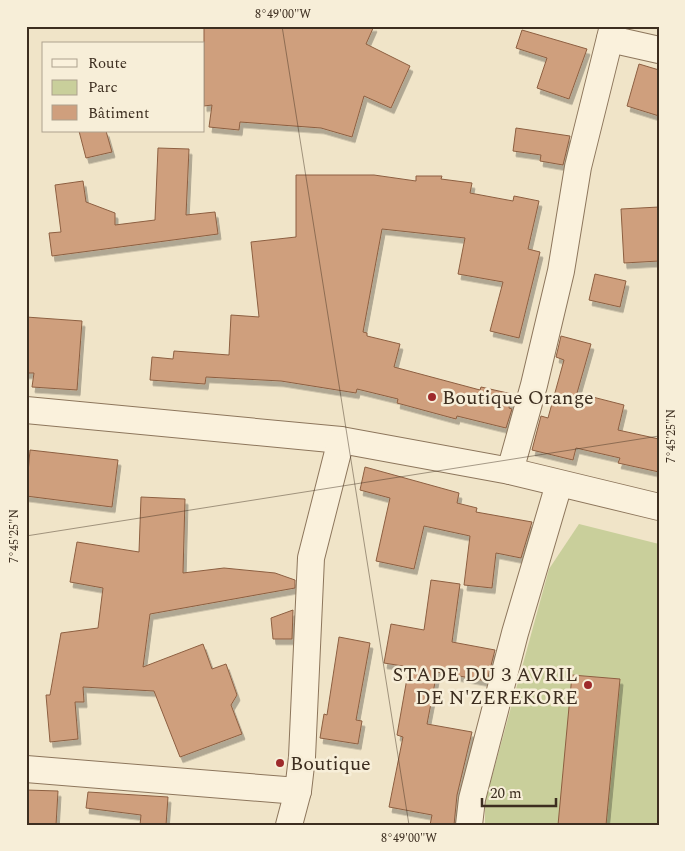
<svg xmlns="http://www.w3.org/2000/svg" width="685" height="851" viewBox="0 0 685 851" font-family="Spectral,serif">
<defs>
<filter id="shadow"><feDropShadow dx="3" dy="5.5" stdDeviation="0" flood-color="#0004"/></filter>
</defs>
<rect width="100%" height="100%" fill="#f0e4c8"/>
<path fill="#c9cf9b" d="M 579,524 L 659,544 L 659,825 L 485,825 L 485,802 L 549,569 Z"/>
<g fill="#cf9f7d" stroke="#8d5f41" filter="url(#shadow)">
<path d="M 204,26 L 374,26 L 366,44 L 410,66 L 391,108 L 364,96 L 352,137 L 321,128 L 240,122 L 239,130 L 209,127 L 212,105 L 204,106 Z"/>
<path d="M 522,30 L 587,49 L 569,99 L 537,88 L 547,58 L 516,48 Z"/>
<path d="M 639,64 L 659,70 L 659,116 L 627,106 Z"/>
<path d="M 516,128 L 570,136 L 563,165 L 540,161 L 541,155 L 513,151 Z"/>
<path d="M 79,131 L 106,131 L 112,152 L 86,158 Z"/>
<path d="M 158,148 L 189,149 L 186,215 L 215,212 L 218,234 L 52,256 L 49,233 L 61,232 L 55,185 L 83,181 L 86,202 L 115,213 L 115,225 L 155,220 Z"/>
<path d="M 296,175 L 374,175 L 416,181 L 416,176 L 442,176 L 441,179 L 472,183 L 470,193 L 513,201 L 514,196 L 539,201 L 528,249 L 540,252 L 519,338 L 490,331 L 503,282 L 458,274 L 465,238 L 382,229 L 363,332 L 367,333 L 367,336 L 400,344 L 394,367 L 480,390 L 481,387 L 512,394 L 509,408 L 512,409 L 506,428 L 457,416 L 456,419 L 397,403 L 398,399 L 357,389 L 356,393 L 281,381 L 206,377 L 205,384 L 150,380 L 152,357 L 173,359 L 174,351 L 229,355 L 231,315 L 259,317 L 251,242 L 296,237 Z"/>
<path d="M 659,207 L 659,261 L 624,263 L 621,209 Z"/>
<path d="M 595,274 L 626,281 L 620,307 L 589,300 Z"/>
<path d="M 26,317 L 82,321 L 77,390 L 32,387 L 34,373 L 26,373 Z"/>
<path d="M 561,336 L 591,344 L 577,393 L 624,405 L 618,430 L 659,439 L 659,472 L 618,463 L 620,458 L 576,448 L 573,460 L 532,450 L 541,416 L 548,418 L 564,360 L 556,357 Z"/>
<path d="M 30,450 L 118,460 L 112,507 L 26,496 Z"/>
<path d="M 365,467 L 459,493 L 457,503 L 477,508 L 476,512 L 532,522 L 521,558 L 496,553 L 492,588 L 464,585 L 470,536 L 424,526 L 414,569 L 376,561 L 390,498 L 360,490 Z"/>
<path d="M 141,497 L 185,499 L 183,573 L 224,568 L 275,573 L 295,580 L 295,588 L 150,614 L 143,667 L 203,644 L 212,669 L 226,664 L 237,695 L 231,705 L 242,734 L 180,757 L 154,691 L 83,687 L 84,702 L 75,702 L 78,739 L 50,742 L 46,695 L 50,695 L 61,633 L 98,628 L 103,588 L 70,582 L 77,542 L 139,552 Z"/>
<path d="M 431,580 L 460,584 L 452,642 L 495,650 L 487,681 L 437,672 L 427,724 L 472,732 L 457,795 L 454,825 L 430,825 L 432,815 L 389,807 L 403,737 L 397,735 L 409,667 L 384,663 L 391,624 L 424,630 Z"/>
<path d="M 293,610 L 292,639 L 273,639 L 271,618 Z"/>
<path d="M 339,637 L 370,643 L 356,720 L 362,721 L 358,744 L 320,738 L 324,714 L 327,715 Z"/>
<path d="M 572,675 L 620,679 L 606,825 L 558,825 Z"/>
<path d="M 26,790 L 58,791 L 56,825 L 26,825 Z"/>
<path d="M 88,792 L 168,797 L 166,825 L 140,825 L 141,815 L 86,808 Z"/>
</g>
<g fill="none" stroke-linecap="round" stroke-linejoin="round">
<g stroke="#8d765c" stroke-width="28">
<g id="minor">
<path d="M 610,39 L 659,50"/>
<path d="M 26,410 L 341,440 L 510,471 L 659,507"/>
<path d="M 510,471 L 534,385 L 561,271 L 578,167 L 613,26"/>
<path d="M 26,769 L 298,791"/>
<path d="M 289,825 L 298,791 L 302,757 L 311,558 L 341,440"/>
<path d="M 469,825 L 472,799 L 515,633 L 559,484"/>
</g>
</g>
<use href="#minor" stroke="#faf1dc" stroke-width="26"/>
</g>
<path fill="none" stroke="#3d2e20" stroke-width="1" stroke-opacity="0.45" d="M 282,26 L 409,825M 26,536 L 659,436"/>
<g fill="#9e2a2b" stroke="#f7eed8" stroke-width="2">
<circle cx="432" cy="397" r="5"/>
<circle cx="588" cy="685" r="5"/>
<circle cx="280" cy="763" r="5"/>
</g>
<g text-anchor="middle" stroke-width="5" stroke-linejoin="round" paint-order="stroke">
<g font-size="20" fill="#3d2e20" stroke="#f7eed8" text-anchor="start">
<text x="442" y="404">Boutique Orange</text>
<text x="578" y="681" text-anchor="end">STADE DU 3 AVRIL<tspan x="578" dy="23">DE N'ZEREKORE</tspan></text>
<text x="290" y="770">Boutique</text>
</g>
</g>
<rect width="685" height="851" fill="none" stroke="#f7eed8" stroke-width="55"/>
<rect x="42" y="42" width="162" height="90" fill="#f7eed8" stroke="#ada18e"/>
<rect x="52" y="59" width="25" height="8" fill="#faf1dc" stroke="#ada18e"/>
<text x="88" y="68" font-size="15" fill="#3d2e20">Route</text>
<rect x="52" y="80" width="25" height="15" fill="#c9cf9b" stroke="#ada18e"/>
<text x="88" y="92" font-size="15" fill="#3d2e20">Parc</text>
<rect x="52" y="105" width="25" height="15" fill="#cf9f7d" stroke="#ada18e"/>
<text x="88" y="118" font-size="15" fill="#3d2e20">Bâtiment</text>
<path d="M482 798v8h74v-8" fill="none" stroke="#3d2e20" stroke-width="2.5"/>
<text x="490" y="798" font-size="15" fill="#3d2e20" stroke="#f7eed8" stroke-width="4" paint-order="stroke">20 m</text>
<rect x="28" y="28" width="630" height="796" fill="none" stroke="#3d2e20" stroke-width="2"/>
<g font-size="12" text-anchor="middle" fill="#3d2e20">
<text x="283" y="18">8°49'00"W</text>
<text transform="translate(671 436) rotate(-90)" y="4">7°45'25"N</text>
<text transform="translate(14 536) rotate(-90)" y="4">7°45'25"N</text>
<text x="409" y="842">8°49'00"W</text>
</g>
</svg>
